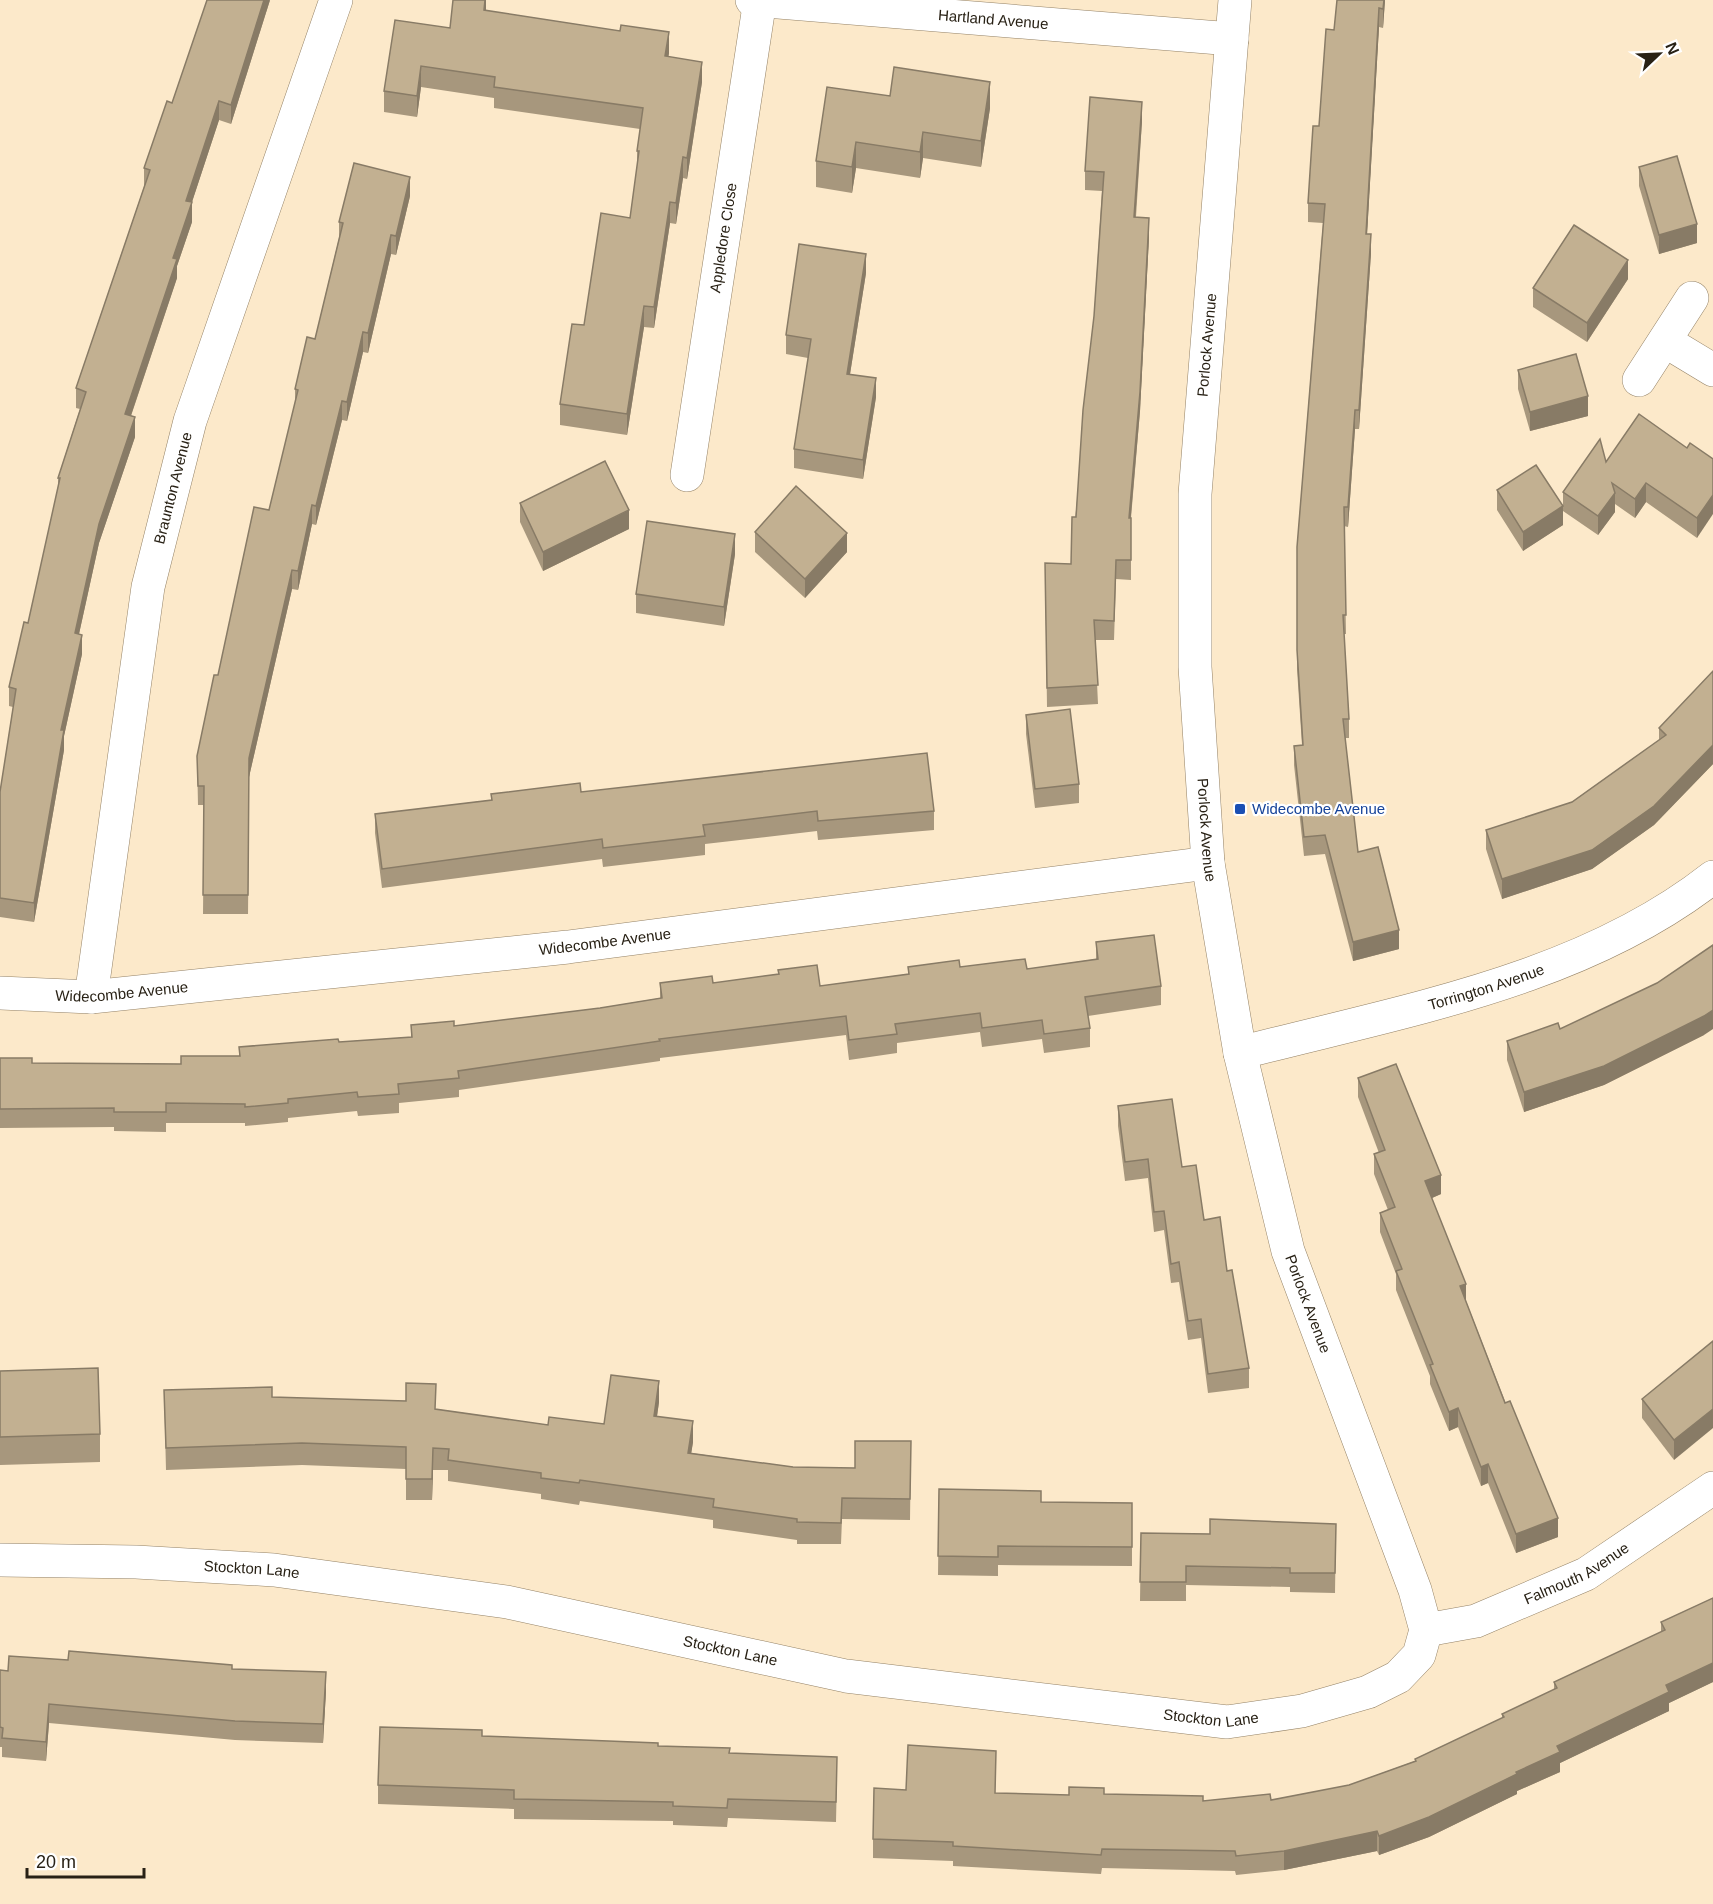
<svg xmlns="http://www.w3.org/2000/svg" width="1713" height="1904" viewBox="0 0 1713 1904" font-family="Arial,sans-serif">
<rect width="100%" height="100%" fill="#fce9ca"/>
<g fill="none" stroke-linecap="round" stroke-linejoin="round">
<g stroke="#948266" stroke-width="34">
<g id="minor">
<path id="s1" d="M 752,0 L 1232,39"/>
<path id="s2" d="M 1235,0 L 1195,494 L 1195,667 L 1208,863 L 1240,1053 L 1288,1251 L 1415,1590 L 1426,1630"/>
<path d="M 1665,341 L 1713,370"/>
<path d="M 1639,380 L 1692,298"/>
<path id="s3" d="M 687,475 L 760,0"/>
<path id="s4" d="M 0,993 L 91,997 L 568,947 L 1208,863"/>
<path id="s5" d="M 91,997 L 148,587 L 190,421 L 336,0"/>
<path id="s6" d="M 1240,1053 C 1400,1011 1581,981 1713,877"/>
<path id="s7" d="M 0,1560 L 136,1562 L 274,1570 L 507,1602 L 846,1676 L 1227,1722 L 1302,1711 L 1368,1692 L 1398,1677 L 1419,1655 L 1426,1630"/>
<path id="s8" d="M 1426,1630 L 1476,1621 L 1586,1574 L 1713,1488"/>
</g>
</g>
<use href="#minor" stroke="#fff" stroke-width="33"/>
</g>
<g fill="#a7977d">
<path d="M 270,0 L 231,124 L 219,120 L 192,202 L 192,222 L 177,266 L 177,278 L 131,416 L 135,437 L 99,543 L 79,634 L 82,654 L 64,736 L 64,750 L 34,922 L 0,917 L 0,792 L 13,707 L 9,706 L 9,687 L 28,623 L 58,490 L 58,478 L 80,409 L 76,408 L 76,388 L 144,187 L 144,168 L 172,103 Z"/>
<path d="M 486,0 L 486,11 L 669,53 L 668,57 L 702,82 L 687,179 L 683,178 L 676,224 L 670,223 L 654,328 L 644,327 L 627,435 L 560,425 L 560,404 L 584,325 L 630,218 L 637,167 L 637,151 L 640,129 L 494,108 L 494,98 L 421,87 L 417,117 L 384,112 L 384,91 L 450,28 Z"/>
<path d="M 1337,0 L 1385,0 L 1383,28 L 1379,27 L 1367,234 L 1371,253 L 1359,429 L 1355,429 L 1348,527 L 1344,526 L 1346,634 L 1344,634 L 1349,719 L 1349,738 L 1345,738 L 1358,852 L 1399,949 L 1353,961 L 1325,854 L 1304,856 L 1294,765 L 1294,746 L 1302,745 L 1297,669 L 1297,547 L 1323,223 L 1308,222 L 1308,203 L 1319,126 L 1334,30 Z"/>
<path d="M 890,96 L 990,108 L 981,167 L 923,158 L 920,178 L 856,168 L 852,193 L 816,187 L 816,161 Z"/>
<path d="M 1142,121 L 1136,217 L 1149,237 L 1140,411 L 1131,518 L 1131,580 L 1116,579 L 1114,640 L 1095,640 L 1098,704 L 1047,707 L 1045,563 L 1071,564 L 1094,316 L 1102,191 L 1085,190 L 1085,171 Z"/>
<path d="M 1639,167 L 1697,243 L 1659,254 L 1639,186 Z"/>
<path d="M 410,196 L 396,255 L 391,254 L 368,353 L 363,352 L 347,421 L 342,420 L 316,525 L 312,524 L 298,590 L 292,589 L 249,777 L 248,914 L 203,914 L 204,805 L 198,805 L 197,756 L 218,675 L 269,510 L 295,404 L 295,389 L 315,339 L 339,238 L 339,222 Z"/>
<path d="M 866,273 L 850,374 L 876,397 L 863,479 L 794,468 L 794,449 L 808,358 L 786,354 L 786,335 Z"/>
<path d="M 1628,279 L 1587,342 L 1533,307 L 1533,288 Z"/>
<path d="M 1518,370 L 1588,416 L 1530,431 L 1518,389 Z"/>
<path d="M 1687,448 L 1713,459 L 1697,538 L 1646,502 L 1635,518 L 1615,504 L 1615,512 L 1598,535 L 1563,511 L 1563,525 L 1523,551 L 1497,510 L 1497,490 L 1563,505 L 1563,492 L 1606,462 Z"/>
<path d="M 520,503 L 629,529 L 543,571 L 520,522 Z"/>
<path d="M 755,532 L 847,552 L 805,598 L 755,552 Z"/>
<path d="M 735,554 L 724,626 L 636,613 L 636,594 Z"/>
<path d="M 1713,671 L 1713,764 L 1654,825 L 1592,869 L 1502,899 L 1486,849 L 1486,830 L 1572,802 L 1659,740 L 1659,728 Z"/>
<path d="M 1026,715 L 1079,784 L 1079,803 L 1035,808 L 1026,734 Z"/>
<path d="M 581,792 L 934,811 L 934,830 L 818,840 L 817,831 L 705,844 L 705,855 L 603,867 L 602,859 L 382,888 L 375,833 L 375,814 L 491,800 L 491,794 Z"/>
<path d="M 1096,942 L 1161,986 L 1161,1005 L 1088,1016 L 1090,1028 L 1090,1047 L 1044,1053 L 1042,1039 L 982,1047 L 980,1032 L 897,1043 L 897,1053 L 849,1060 L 846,1035 L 660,1058 L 660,1061 L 459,1090 L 459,1097 L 399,1103 L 399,1113 L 358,1116 L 357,1111 L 288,1118 L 288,1122 L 245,1126 L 245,1123 L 166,1123 L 166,1132 L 114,1131 L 114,1127 L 0,1128 L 0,1058 L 32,1063 L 181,1064 L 239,1056 L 239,1047 L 339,1042 L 411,1037 L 411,1025 L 454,1026 L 600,1008 L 660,998 L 660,983 L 713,983 L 778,974 L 778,970 L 820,986 L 908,974 L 908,967 L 1027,969 L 1096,959 Z"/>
<path d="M 1560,1029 L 1704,1035 L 1604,1085 L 1524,1112 L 1507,1060 L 1507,1041 Z"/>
<path d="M 1358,1078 L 1441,1194 L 1432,1198 L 1466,1301 L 1558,1537 L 1516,1553 L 1488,1483 L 1481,1486 L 1458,1427 L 1449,1431 L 1430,1384 L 1430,1376 L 1396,1290 L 1396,1274 L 1380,1232 L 1380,1213 L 1388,1210 L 1374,1174 L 1374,1154 L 1379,1153 L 1358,1097 Z"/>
<path d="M 1118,1106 L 1182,1167 L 1227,1271 L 1249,1368 L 1249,1388 L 1208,1393 L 1201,1338 L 1188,1340 L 1179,1282 L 1171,1283 L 1164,1230 L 1154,1232 L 1148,1178 L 1125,1181 L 1118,1126 Z"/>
<path d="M 1713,1341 L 1674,1460 L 1642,1418 L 1642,1399 Z"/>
<path d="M 0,1371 L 100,1434 L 100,1462 L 0,1465 Z"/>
<path d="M 164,1390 L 272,1397 L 436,1409 L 548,1425 L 604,1424 L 659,1402 L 657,1416 L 693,1442 L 691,1453 L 793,1467 L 855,1468 L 911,1441 L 910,1520 L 842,1519 L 841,1544 L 797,1544 L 797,1540 L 713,1528 L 713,1520 L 580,1501 L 579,1505 L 541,1499 L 541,1494 L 448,1481 L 448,1470 L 433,1470 L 432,1500 L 406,1500 L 406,1469 L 302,1465 L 166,1470 Z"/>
<path d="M 939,1489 L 1041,1502 L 1132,1503 L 1132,1566 L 998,1565 L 998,1576 L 938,1575 Z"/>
<path d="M 1336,1524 L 1335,1593 L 1290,1592 L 1290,1587 L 1186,1585 L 1186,1601 L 1140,1601 L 1141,1533 L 1210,1534 Z"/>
<path d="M 1713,1598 L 1713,1682 L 1669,1703 L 1669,1711 L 1560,1763 L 1560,1772 L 1517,1791 L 1517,1794 L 1429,1837 L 1379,1855 L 1377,1851 L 1284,1870 L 1236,1875 L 1235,1871 L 1102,1868 L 1101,1874 L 953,1866 L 953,1861 L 873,1858 L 873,1839 L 906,1790 L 996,1770 L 995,1793 L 1069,1795 L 1104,1794 L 1203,1801 L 1271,1800 L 1349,1785 L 1415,1761 L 1415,1759 L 1502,1718 L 1502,1714 L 1554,1690 L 1554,1682 L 1661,1632 L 1661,1622 Z"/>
<path d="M 68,1660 L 232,1669 L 326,1691 L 323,1743 L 235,1740 L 49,1723 L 46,1761 L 2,1757 L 2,1747 L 0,1747 L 0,1670 L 8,1671 Z"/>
<path d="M 482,1736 L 658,1746 L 730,1753 L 837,1776 L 836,1822 L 728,1818 L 727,1827 L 673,1825 L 673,1821 L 514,1819 L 514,1809 L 378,1804 L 378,1785 Z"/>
</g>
<g fill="#887b66">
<path d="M 264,0 L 270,0 L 231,124 L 231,105 Z"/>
<path d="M 485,0 L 486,0 L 486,13 L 484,10 Z"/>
<path d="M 1384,0 L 1385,0 L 1383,28 L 1383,9 Z"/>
<path d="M 1379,8 L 1379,27 L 1366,253 L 1366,234 Z"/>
<path d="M 669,32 L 669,53 L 665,77 L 665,56 Z"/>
<path d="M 702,62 L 702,82 L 687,179 L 687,158 Z"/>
<path d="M 421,66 L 421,87 L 417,117 L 417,96 Z"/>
<path d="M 990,82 L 990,108 L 981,167 L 981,141 Z"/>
<path d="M 219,101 L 219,120 L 189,211 L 192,202 L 192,222 L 177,266 L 177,278 L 125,433 L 125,414 L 173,258 L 186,201 Z"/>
<path d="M 1142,102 L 1142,121 L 1134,236 L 1134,217 Z"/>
<path d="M 923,132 L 923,158 L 920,178 L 920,152 Z"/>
<path d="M 856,142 L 856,168 L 852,193 L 852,167 Z"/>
<path d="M 683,157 L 683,178 L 676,224 L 676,203 Z"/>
<path d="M 410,177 L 410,196 L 396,255 L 396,236 Z"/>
<path d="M 670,202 L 670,223 L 654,328 L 654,307 Z"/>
<path d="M 1149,218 L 1149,237 L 1140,411 L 1129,537 L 1129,518 Z"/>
<path d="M 1697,224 L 1697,243 L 1659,254 L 1659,235 Z"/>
<path d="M 1371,234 L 1371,253 L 1359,429 L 1359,410 Z"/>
<path d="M 391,235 L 391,254 L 368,353 L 368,333 Z"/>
<path d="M 866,254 L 866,273 L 847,393 L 847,374 Z"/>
<path d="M 1628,260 L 1628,279 L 1587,342 L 1587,323 Z"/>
<path d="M 644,306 L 644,327 L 627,435 L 627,414 Z"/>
<path d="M 363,332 L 363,352 L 347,421 L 347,402 Z"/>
<path d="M 876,378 L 876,397 L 863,479 L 863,460 Z"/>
<path d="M 1588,396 L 1588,416 L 1530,431 L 1530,412 Z"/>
<path d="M 342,401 L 342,420 L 316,525 L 316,506 Z"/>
<path d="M 1355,410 L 1355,429 L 1348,527 L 1348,507 Z"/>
<path d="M 135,417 L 135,437 L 99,543 L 75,652 L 75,633 L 99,524 Z"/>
<path d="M 1646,483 L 1646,502 L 1635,518 L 1635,499 Z"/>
<path d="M 1615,493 L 1615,512 L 1598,535 L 1598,516 Z"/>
<path d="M 1713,495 L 1713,514 L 1697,538 L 1697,518 Z"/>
<path d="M 312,505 L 312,524 L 298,590 L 298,571 Z"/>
<path d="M 1563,506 L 1563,525 L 1523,551 L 1523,532 Z"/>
<path d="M 629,510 L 629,529 L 543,571 L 543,552 Z"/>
<path d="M 847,533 L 847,552 L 805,598 L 805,579 Z"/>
<path d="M 735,534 L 735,554 L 724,626 L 724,607 Z"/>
<path d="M 292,570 L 292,589 L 249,777 L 248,914 L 249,758 Z"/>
<path d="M 82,635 L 82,654 L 64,736 L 64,750 L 34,922 L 34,903 L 61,730 Z"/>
<path d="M 1713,745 L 1713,764 L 1654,825 L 1592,869 L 1502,899 L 1502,879 Z"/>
<path d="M 1399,930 L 1399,949 L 1353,961 L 1353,942 Z"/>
<path d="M 1713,1010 L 1713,1029 L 1704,1035 L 1604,1085 L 1524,1112 L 1524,1092 Z"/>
<path d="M 1441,1175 L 1441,1194 L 1425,1201 L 1425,1181 Z"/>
<path d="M 1466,1284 L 1466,1303 L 1460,1286 Z"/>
<path d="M 659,1381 L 659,1402 L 654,1437 L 654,1416 Z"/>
<path d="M 1458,1408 L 1458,1427 L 1449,1431 L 1449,1412 Z"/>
<path d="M 1713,1409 L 1713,1428 L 1674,1460 L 1674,1440 Z"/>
<path d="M 693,1421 L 693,1442 L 688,1474 L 688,1453 Z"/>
<path d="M 433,1448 L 433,1470 L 432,1500 L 432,1479 Z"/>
<path d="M 1488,1464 L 1488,1483 L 1481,1486 L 1481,1467 Z"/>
<path d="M 1558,1518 L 1558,1537 L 1516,1553 L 1516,1534 Z"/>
<path d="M 1713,1663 L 1713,1682 L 1669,1703 L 1669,1711 L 1560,1763 L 1560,1772 L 1517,1791 L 1517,1794 L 1429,1837 L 1379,1855 L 1379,1836 L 1516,1772 L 1557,1746 L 1666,1685 Z"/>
<path d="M 326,1672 L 326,1691 L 323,1743 L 323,1724 Z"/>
<path d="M 49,1704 L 49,1723 L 46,1761 L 46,1742 Z"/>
<path d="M 1377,1831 L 1377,1851 L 1284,1870 L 1284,1851 Z"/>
</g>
<g fill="#c2b091" stroke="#887b66" stroke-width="1.5">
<path d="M 207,0 L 264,0 L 231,105 L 219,101 L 186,201 L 192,202 L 173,258 L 177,259 L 125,414 L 135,417 L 99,524 L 75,633 L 82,635 L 61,730 L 64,730 L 34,903 L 0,898 L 0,792 L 16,689 L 9,687 L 24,622 L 28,623 L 60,478 L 58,478 L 86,392 L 76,388 L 150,170 L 144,168 L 167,101 L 172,103 Z"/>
<path d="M 453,0 L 485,0 L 484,10 L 620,31 L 621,25 L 669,32 L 665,56 L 702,62 L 687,158 L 683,157 L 676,203 L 670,202 L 654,307 L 644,306 L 627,414 L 560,404 L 572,324 L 584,325 L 601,213 L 630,218 L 639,151 L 637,151 L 643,108 L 494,87 L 495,77 L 421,66 L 417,96 L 384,91 L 395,20 L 450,28 Z"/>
<path d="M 1337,0 L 1384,0 L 1383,9 L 1379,8 L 1366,234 L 1371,234 L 1359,410 L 1355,410 L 1348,507 L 1344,507 L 1346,615 L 1343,615 L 1349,719 L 1343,719 L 1358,852 L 1378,847 L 1399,930 L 1353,942 L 1325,835 L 1304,837 L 1294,746 L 1303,745 L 1297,650 L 1297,547 L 1325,204 L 1308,203 L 1313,126 L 1319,126 L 1326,29 L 1334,30 Z"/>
<path d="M 894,67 L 990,82 L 981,141 L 923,132 L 920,152 L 856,142 L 852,167 L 816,161 L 827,87 L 890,96 Z"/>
<path d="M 1090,97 L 1142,102 L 1134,217 L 1149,218 L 1140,392 L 1129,518 L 1131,518 L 1131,560 L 1116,560 L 1114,621 L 1094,620 L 1098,685 L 1047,688 L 1045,563 L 1071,564 L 1072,517 L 1076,517 L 1083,410 L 1094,316 L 1104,172 L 1085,171 Z"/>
<path d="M 1677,156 L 1697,224 L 1659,235 L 1639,167 Z"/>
<path d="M 354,163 L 410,177 L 396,236 L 391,235 L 368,333 L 363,332 L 347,402 L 342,401 L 316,506 L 312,505 L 298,571 L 292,570 L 249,758 L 248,895 L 203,895 L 204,786 L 198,786 L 197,756 L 214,675 L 218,675 L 254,507 L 269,510 L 298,390 L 295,389 L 307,337 L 315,339 L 343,223 L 339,222 Z"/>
<path d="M 1574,225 L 1628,260 L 1587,323 L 1533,288 Z"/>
<path d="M 799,244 L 866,254 L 847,374 L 876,378 L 863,460 L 794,449 L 811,339 L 786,335 Z"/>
<path d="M 1576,354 L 1588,396 L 1530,412 L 1518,370 Z"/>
<path d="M 1639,414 L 1687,448 L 1690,443 L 1713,459 L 1713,495 L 1697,518 L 1646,483 L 1635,499 L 1612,483 L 1615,493 L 1598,516 L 1563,492 L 1600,439 L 1606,462 Z"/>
<path d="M 605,461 L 629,510 L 543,552 L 520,503 Z"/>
<path d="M 1536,465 L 1563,506 L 1523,532 L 1497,490 Z"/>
<path d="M 796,486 L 847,533 L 805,579 L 755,532 Z"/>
<path d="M 647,521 L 735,534 L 724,607 L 636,594 Z"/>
<path d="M 1713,671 L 1713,745 L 1654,806 L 1592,850 L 1502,879 L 1486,830 L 1572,802 L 1666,735 L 1659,728 Z"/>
<path d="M 1070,709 L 1079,784 L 1035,789 L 1026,715 Z"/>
<path d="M 927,753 L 934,811 L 818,821 L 817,811 L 703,825 L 705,836 L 603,848 L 602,839 L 382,869 L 375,814 L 492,800 L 491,794 L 580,783 L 581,792 Z"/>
<path d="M 1154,935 L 1161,986 L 1085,997 L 1090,1028 L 1044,1034 L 1042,1020 L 982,1028 L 980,1013 L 895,1024 L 897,1034 L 849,1040 L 846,1016 L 659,1039 L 660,1041 L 458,1071 L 459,1078 L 398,1084 L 399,1094 L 358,1097 L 357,1092 L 288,1099 L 288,1103 L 245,1107 L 245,1104 L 166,1103 L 166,1112 L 114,1112 L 114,1108 L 0,1109 L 0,1058 L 32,1058 L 32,1063 L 181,1064 L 181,1056 L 240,1056 L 239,1047 L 338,1039 L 339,1042 L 412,1037 L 411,1025 L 454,1021 L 454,1026 L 600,1008 L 662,998 L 660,983 L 712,976 L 713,983 L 779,974 L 778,970 L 817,965 L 820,986 L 909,974 L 908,967 L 959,960 L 960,967 L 1025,959 L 1027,969 L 1098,959 L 1096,942 Z"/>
<path d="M 1713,945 L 1713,1010 L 1704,1016 L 1604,1066 L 1524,1092 L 1507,1041 L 1558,1023 L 1560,1029 L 1657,983 Z"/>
<path d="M 1396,1064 L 1441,1175 L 1425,1181 L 1466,1284 L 1460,1286 L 1505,1403 L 1510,1401 L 1558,1518 L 1516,1534 L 1488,1464 L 1481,1467 L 1458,1408 L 1449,1412 L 1430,1365 L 1433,1364 L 1396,1271 L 1402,1269 L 1380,1213 L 1395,1207 L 1374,1154 L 1385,1150 L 1358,1078 Z"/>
<path d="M 1172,1099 L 1182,1167 L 1196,1165 L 1204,1220 L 1220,1217 L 1227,1271 L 1232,1270 L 1249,1368 L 1208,1374 L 1201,1319 L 1188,1321 L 1179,1262 L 1171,1264 L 1164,1211 L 1154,1212 L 1148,1159 L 1125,1162 L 1118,1106 Z"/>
<path d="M 1713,1341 L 1713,1409 L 1674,1440 L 1642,1399 Z"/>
<path d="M 98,1368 L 100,1434 L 0,1437 L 0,1371 Z"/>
<path d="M 611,1375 L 659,1381 L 654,1416 L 693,1421 L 688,1453 L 793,1467 L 855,1468 L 855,1441 L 911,1441 L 910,1499 L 842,1498 L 841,1523 L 797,1522 L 797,1519 L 713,1507 L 714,1499 L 580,1480 L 579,1483 L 541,1478 L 541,1473 L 448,1460 L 449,1449 L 433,1448 L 432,1479 L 406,1479 L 406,1447 L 302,1443 L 166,1448 L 164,1390 L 272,1387 L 272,1397 L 406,1401 L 406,1383 L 436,1384 L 435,1409 L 548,1425 L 549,1417 L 604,1424 Z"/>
<path d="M 939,1489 L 1041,1491 L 1041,1502 L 1132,1503 L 1132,1547 L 998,1546 L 998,1557 L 938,1556 Z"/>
<path d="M 1210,1519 L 1336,1524 L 1335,1573 L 1290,1573 L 1290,1568 L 1186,1566 L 1186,1582 L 1140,1582 L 1141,1533 L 1210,1534 Z"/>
<path d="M 1713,1598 L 1713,1663 L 1666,1685 L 1669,1692 L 1557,1746 L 1560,1752 L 1516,1772 L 1517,1774 L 1429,1817 L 1379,1836 L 1377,1831 L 1284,1851 L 1236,1856 L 1235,1851 L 1102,1849 L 1101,1855 L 953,1846 L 953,1842 L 873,1839 L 874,1788 L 906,1790 L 908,1745 L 996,1751 L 995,1793 L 1069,1795 L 1069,1787 L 1104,1788 L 1104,1794 L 1203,1796 L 1203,1801 L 1270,1794 L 1271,1800 L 1349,1785 L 1416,1761 L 1415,1759 L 1504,1717 L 1502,1714 L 1557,1688 L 1554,1682 L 1665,1630 L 1661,1622 Z"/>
<path d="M 69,1651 L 232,1665 L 232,1669 L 326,1672 L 323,1724 L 235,1721 L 49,1704 L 46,1742 L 2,1738 L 3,1728 L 0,1727 L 0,1670 L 8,1671 L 9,1656 L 68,1660 Z"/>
<path d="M 380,1727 L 482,1730 L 482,1736 L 658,1743 L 658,1746 L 730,1748 L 729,1753 L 837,1757 L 836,1802 L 728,1799 L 727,1808 L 673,1806 L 673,1802 L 514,1799 L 514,1790 L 378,1785 Z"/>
</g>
<rect fill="#1a4fb4" stroke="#fff" stroke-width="2" x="1234" y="803" width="12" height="12" rx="3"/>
<g text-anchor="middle" stroke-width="4.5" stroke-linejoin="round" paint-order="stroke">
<g font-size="15" fill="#282115" stroke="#fff">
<text dy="5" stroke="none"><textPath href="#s1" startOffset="242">Hartland Avenue</textPath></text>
<text dy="5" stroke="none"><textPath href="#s3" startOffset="240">Appledore Close</textPath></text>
<text transform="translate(1207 345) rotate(-85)" y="5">Porlock Avenue</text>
<text dy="5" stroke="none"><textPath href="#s5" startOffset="516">Braunton Avenue</textPath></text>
<text dy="5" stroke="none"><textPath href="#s2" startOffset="832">Porlock Avenue</textPath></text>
<text dy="5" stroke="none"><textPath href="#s4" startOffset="608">Widecombe Avenue</textPath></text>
<text dy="5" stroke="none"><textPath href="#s6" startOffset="255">Torrington Avenue</textPath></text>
<text dy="5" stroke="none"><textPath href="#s4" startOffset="122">Widecombe Avenue</textPath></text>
<text dy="5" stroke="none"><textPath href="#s2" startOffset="1318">Porlock Avenue</textPath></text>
<text dy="5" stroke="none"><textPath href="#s7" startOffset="252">Stockton Lane</textPath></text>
<text dy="5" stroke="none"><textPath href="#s8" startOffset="162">Falmouth Avenue</textPath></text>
<text dy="5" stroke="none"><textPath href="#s7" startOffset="738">Stockton Lane</textPath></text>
<text dy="5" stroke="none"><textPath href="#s7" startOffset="1224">Stockton Lane</textPath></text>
</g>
<g font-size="15" fill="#164399" stroke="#fff" text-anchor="start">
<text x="1252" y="814">Widecombe Avenue</text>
</g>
</g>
<g transform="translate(1659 54) rotate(67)" stroke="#ffffff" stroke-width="4.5" paint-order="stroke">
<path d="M0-4.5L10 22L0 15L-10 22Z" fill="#282115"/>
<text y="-9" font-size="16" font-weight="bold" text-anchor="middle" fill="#282115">N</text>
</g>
<path d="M27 1868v9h117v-9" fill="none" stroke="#282115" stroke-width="3"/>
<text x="36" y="1868" font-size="18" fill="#282115" stroke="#ffffff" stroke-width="4.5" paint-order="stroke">20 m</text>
</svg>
